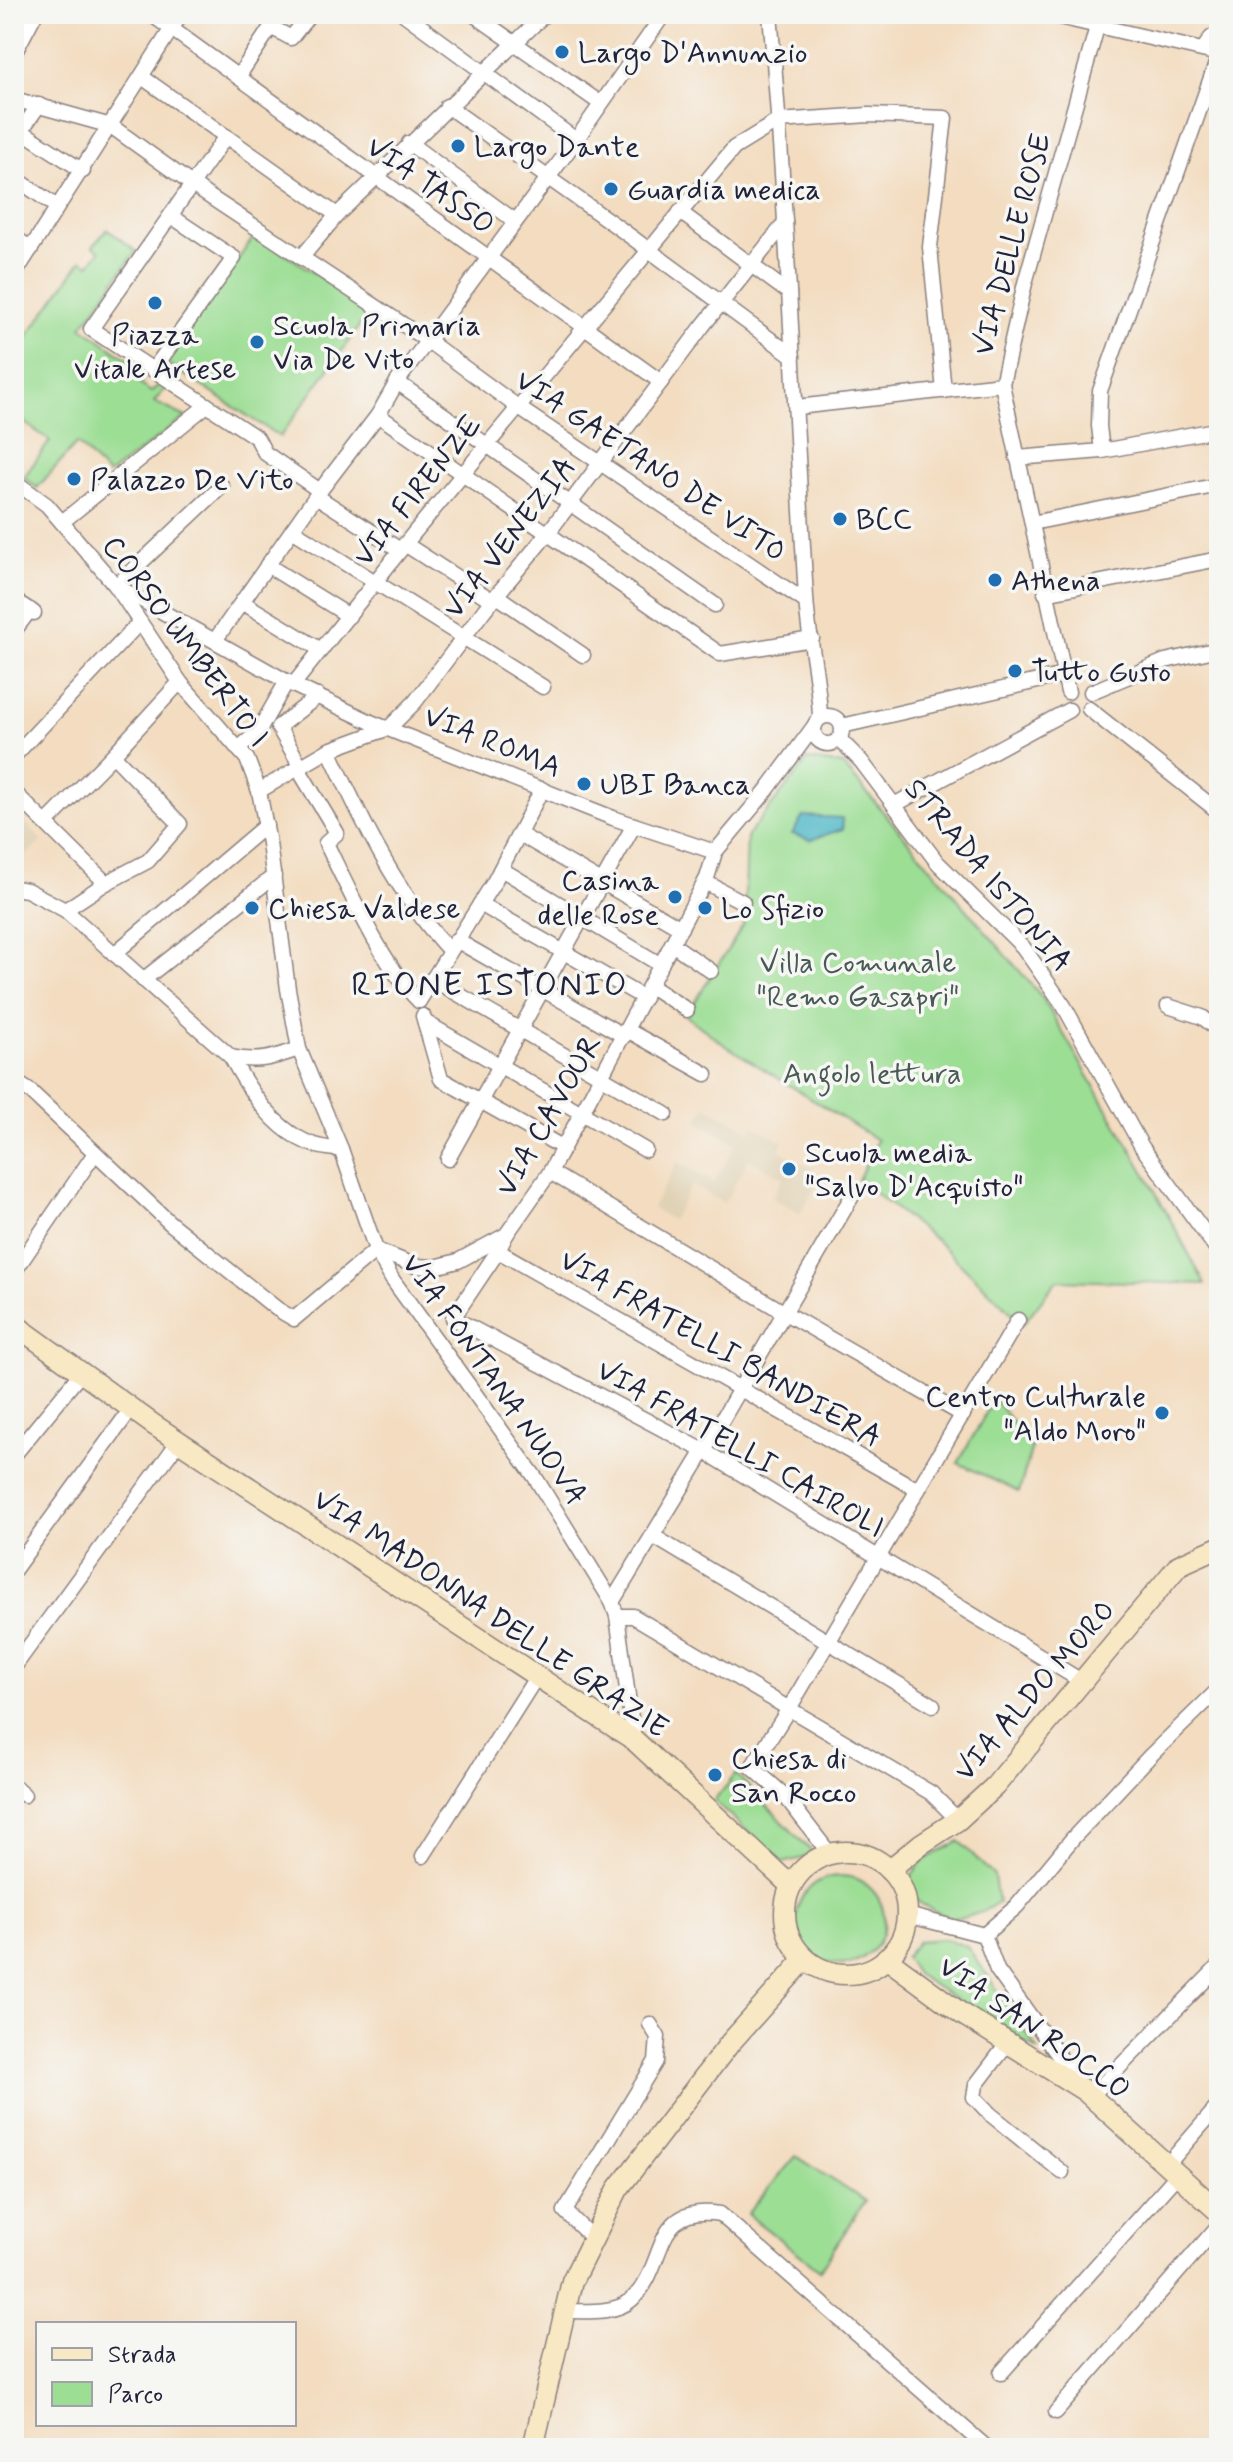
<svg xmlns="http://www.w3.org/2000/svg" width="1233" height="2462" viewBox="0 0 1233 2462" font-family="Mynerve,sans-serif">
<rect width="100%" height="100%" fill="#f6f6f2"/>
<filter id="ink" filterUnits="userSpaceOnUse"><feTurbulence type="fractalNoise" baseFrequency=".0125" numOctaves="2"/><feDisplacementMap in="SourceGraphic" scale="16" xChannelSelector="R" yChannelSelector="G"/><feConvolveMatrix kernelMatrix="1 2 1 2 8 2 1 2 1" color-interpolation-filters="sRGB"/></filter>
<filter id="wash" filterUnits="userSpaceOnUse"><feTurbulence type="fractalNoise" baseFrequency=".006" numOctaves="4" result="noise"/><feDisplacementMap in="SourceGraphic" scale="32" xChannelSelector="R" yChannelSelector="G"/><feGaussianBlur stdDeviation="1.8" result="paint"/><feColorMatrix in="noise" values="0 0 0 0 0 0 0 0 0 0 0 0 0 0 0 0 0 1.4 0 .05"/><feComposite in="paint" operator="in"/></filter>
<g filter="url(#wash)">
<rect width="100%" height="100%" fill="#f3dcbf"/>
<g fill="#e0d2b5">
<path d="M 14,810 L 42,841 L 14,866 Z"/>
<path d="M 706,1106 L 751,1131 L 754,1126 L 783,1142 L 779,1150 L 822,1175 L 800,1214 L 772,1198 L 783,1178 L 749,1159 L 724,1203 L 692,1185 L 672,1220 L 652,1208 L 678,1162 L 714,1182 L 736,1144 L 697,1121 Z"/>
</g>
<g fill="#9dde95" stroke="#608068" stroke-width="2">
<path d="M 107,229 L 136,251 L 82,327 L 148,373 L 140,384 L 151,392 L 161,383 L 168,386 L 154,402 L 186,417 L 108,475 L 77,443 L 37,488 L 24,477 L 50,441 L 14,415 L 14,355 L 82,260 L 89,265 L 100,251 L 93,246 Z"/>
<path d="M 256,234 L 370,311 L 280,437 L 165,362 Z"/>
<path d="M 808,760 L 843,765 L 1042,997 L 1148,1178 L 1205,1284 L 1057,1280 L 1023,1324 L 937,1241 L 858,1180 L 877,1140 L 725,1045 L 686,1016 L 744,924 L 747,836 Z"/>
<path d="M 994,1399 L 1032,1447 L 1019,1492 L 958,1463 Z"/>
<path d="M 736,1774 L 815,1855 L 783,1863 L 714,1801 Z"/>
<path d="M 959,1841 L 994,1876 L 998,1903 C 961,1924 949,1922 914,1899 L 909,1879 L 922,1861 Z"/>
<circle cx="840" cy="1920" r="44"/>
<path d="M 942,1939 L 967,1946 L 1039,2051 L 916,1974 L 905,1957 L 918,1941 Z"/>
<path d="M 796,2156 L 865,2201 L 820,2270 L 747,2214 Z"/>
</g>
<path fill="#4ab6c6" stroke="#366c80" stroke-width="2" d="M 803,816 L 842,818 L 843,829 L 810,840 L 792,834 Z"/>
</g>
<g filter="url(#ink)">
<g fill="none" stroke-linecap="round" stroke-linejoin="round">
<g stroke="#8a7f7d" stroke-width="17">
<g id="street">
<path d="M 151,14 L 661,382"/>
<path d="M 404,14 L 576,140"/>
<path d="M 473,14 L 600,103"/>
<path d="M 770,14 C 787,208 794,403 806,597 C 808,638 819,677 820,718"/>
<path d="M 1046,14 L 1219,54"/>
<path d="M 1203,50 L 1211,38 L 1219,32"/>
<path d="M 14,54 L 35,14"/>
<path d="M 142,77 L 337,215"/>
<path d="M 238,77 L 271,27 L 291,38 L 310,14"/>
<path d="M 14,99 L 111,126 L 204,193 L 428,341 L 519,408 L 806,602"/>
<path d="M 447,106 L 619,228 L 793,356"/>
<path d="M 14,126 L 83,171"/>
<path d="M 22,129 L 39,105"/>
<path d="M 226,136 L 91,329 L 257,438 L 265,453 L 320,491"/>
<path d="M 409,143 L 515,221"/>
<path d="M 14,177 L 57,207"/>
<path d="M 680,212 L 789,293"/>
<path d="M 14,237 L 31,249"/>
<path d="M 301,258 L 337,215 L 545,14"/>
<path d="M 14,275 L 181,14"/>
<path d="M 153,370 L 234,258 L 171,216"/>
<path d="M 397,382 L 715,605"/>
<path d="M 797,407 L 1002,384"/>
<path d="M 378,415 L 720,654 L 812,639"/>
<path d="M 1102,451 L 1210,431"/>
<path d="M 1017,458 L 1102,451 L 1099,426 L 1100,391 L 1219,55"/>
<path d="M 14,481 L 47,505 L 116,586 L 180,682 L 247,759 L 259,791 L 269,843 L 288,989 L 299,1049 L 341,1149 L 376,1250 L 392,1279 L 535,1477 L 612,1602 L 617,1616 L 634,1740"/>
<path d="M 316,496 L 400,550"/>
<path d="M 62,522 L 207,405"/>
<path d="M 1032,523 L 1219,485"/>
<path d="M 292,530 L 543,687"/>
<path d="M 405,544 L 493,601"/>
<path d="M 267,565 L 349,616"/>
<path d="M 116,586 L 222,486"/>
<path d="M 120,588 L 293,685 L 373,723 L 613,818 L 715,852"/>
<path d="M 1045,593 L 1219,559"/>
<path d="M 497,596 L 583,655"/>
<path d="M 14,600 L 34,613"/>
<path d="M 242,602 L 321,650"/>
<path d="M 14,631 L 30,610"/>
<path d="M 216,639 L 316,496 L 378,415 L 397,382 L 576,140 L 664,14"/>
<path d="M 293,685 L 414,533 L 734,148 L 778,121 L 869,115 L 945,118 L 930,247 L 944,391"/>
<path d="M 1068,692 L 1002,384 L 1025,283 L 1097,27"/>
<path d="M 1091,692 L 1165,661 L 1219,649"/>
<path d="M 1089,709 L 1219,812"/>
<circle cx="828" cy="730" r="14"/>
<path d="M 842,726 L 1064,675"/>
<path d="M 839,739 L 861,761 L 937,862 L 1023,947 L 1064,1006 L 1142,1147 L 1219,1252"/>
<path d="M 238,749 L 258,732 L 287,681"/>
<path d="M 329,750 C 362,821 396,893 449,950"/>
<path d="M 113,755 L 180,682"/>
<path d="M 14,756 L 140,622"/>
<path d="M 302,768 L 278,727 L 318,696"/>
<path d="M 299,770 L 337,833 L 326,843 C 349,890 382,965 419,1001"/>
<path d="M 259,791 L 329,750 L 389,728 L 415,702 L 485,609 L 548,533 L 702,327 L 785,223"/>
<path d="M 14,792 L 106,883 L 148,861 L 180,824 L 113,755 L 47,822"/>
<path d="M 894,805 L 1069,710"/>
<path d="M 519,834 L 681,928"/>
<path d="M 501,869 L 661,965"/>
<path d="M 705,882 L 743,902"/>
<path d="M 14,888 L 27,890 L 65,910 L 231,1057 C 258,1063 273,1058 299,1049"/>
<path d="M 480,904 L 644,998"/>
<path d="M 65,910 L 106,883"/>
<path d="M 456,940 L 624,1036"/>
<path d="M 672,944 L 711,971"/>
<path d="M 114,954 L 266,825"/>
<path d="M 432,979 L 666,1114"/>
<path d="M 143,980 L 274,876"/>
<path d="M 650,986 L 687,1010"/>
<path d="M 419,1001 L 494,882 L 542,789"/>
<path d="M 1168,1006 L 1202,1017 L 1219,1030"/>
<path d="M 423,1016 L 441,1079 L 562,1147"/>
<path d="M 425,1022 L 645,1150"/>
<path d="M 627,1030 L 706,1074"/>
<path d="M 231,1057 C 254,1100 287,1150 341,1149"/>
<path d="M 14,1081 L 31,1092 L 170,1223 L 277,1309 L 294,1319 L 376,1250 L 416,1266 L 435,1267 L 458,1261 L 506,1235 L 550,1172 L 707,878 L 715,852 L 767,790 L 815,725"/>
<path d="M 448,1159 L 634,825"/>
<path d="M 550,1172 L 785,1313 L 963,1415"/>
<path d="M 506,1235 L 498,1251 L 453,1318 L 704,1451 L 1083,1682"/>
<path d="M 498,1251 L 918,1490"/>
<path d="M 14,1272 L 95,1153"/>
<path d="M 14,1455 L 81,1373"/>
<path d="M 653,1536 L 933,1705"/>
<path d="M 14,1570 L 131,1409"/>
<path d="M 612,1602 L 704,1451 L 855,1191"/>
<path d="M 617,1616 L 633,1616 L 931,1793 L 958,1820"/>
<path d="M 14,1667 L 179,1441"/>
<path d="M 14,1786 L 24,1795"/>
<path d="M 830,1854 L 785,1796 L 752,1767 L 790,1707 L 1018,1320"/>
<path d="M 423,1856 L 537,1676"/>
<path d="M 907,1915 L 984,1935 L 1017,1906 L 1073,1838 L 1150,1756 L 1219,1689"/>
<path d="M 984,1935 L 997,1970 L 1080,2085"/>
<path d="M 1008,2043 L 976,2085 L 974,2097 L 990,2114 L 1062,2172"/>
<path d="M 1091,2096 L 1219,1966"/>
<path d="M 1167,2165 L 1219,2105"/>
<path d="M 593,2239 L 565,2211 L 656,2061 L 658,2037 L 650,2024"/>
<path d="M 564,2311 C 584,2311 616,2314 631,2300 C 669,2267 649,2203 720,2214 L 987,2448"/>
<path d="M 1001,2373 L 1177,2175"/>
<path d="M 1056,2412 L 1219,2225"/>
</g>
</g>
<g stroke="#8a7f7d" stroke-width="23">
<g id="secondary">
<path d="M 14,1324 L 154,1425 L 634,1740 L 791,1886"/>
<circle cx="846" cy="1913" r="61"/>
<path d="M 889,1870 L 921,1844 L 958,1820 L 995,1786 L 1179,1565 L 1219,1547"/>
<path d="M 886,1958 L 962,2014 L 1085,2091 L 1219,2212"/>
<path d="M 533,2448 L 572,2281 L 618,2189 L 730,2043 L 805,1959"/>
</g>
</g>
<use href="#street" stroke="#fff" stroke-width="14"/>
<use href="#secondary" stroke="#f8e8c3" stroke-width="20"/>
</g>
</g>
<g fill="#1f6fb2" stroke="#f6f6f2" stroke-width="3">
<circle cx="562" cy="52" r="8"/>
<circle cx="458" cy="146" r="8"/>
<circle cx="611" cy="189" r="8"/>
<circle cx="155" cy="303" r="8"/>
<circle cx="257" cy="342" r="8"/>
<circle cx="74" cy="479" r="8"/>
<circle cx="840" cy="519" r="8"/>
<circle cx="995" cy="580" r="8"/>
<circle cx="1015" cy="671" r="8"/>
<circle cx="584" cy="784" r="8"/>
<circle cx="675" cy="897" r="8"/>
<circle cx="252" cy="908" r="8"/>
<circle cx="705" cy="908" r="8"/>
<circle cx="789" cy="1169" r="8"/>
<circle cx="1162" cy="1413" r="8"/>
<circle cx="715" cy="1775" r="8"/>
</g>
<g text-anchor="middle" stroke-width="7" stroke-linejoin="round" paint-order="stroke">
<g font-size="30" fill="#22223b" stroke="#f6f6f2" text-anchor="start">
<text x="578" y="62">Largo D'Annunzio</text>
<text x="474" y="156">Largo Dante</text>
<text x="627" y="199">Guardia medica</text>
<text x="273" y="335">Scuola Primaria<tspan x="273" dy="34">Via De Vito</tspan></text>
<text x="155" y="344" text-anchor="middle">Piazza<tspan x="155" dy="34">Vitale Artese</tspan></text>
<text x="90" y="489">Palazzo De Vito</text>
<text x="856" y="529">BCC</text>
<text x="1011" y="590">Athena</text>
<text x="1031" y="681">Tutto Gusto</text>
<text x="600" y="794">UBI Banca</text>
<text x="659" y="890" text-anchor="end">Casina<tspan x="659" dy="34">delle Rose</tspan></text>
<text x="268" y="918">Chiesa Valdese</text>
<text x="721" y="918">Lo Sfizio</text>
<text x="805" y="1162">Scuola media<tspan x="805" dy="34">"Salvo D'Acquisto"</tspan></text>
<text x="1146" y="1406" text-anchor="end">Centro Culturale<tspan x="1146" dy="34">"Aldo Moro"</tspan></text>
<text x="731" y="1768">Chiesa di<tspan x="731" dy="34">San Rocco</tspan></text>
</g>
<g font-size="30" fill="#22223b" stroke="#f6f6f2">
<text transform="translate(431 185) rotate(35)" y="10">VIA TASSO</text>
<text transform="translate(1011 244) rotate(-75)" y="10">VIA DELLE ROSE</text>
<text transform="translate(651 465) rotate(34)" y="10">VIA GAETANO DE VITO</text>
<text transform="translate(417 490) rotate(-51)" y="10">VIA FIRENZE</text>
<text transform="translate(509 537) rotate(-52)" y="10">VIA VENEZIA</text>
<text transform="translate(186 641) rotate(53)" y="10">CORSO UMBERTO I</text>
<text transform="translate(493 741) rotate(22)" y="10">VIA ROMA</text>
<text transform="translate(989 875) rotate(50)" y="10">STRADA ISTONIA</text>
<text transform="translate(548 1115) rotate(-60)" y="10">VIA CAVOUR</text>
<text transform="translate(721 1348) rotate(30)" y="10">VIA FRATELLI BANDIERA</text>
<text transform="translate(495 1379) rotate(55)" y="10">VIA FONTANA NUOVA</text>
<text transform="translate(741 1448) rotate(30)" y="10">VIA FRATELLI CAIROLI</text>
<text transform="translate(491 1613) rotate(34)" y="10">VIA MADONNA DELLE GRAZIE</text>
<text transform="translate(1034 1690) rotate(-49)" y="10">VIA ALDO MORO</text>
<text transform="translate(1035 2027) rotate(35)" y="10">VIA SAN ROCCO</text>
</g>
<g font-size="30" fill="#475a56" stroke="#f6f6f2">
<text x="858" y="972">Villa Comunale<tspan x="858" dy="34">"Remo Gasapri"</tspan></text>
<text x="872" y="1083">Angolo lettura</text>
</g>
<g font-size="34" letter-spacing="2" fill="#22223b" stroke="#f6f6f2">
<text x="490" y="995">RIONE ISTONIO</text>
</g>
</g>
<rect width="1233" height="2462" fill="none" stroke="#f6f6f2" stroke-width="48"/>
<rect x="36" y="2322" width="260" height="104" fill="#f6f6f2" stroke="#a1a1a9" stroke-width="2"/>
<rect x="52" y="2348" width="40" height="12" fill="#f8e8c3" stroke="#a1a1a9" stroke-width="2"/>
<text x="108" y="2362" font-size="24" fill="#22223b">Strada</text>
<rect x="52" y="2382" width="40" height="24" fill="#9dde95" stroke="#a1a1a9" stroke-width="2"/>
<text x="108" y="2402" font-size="24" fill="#22223b">Parco</text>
</svg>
